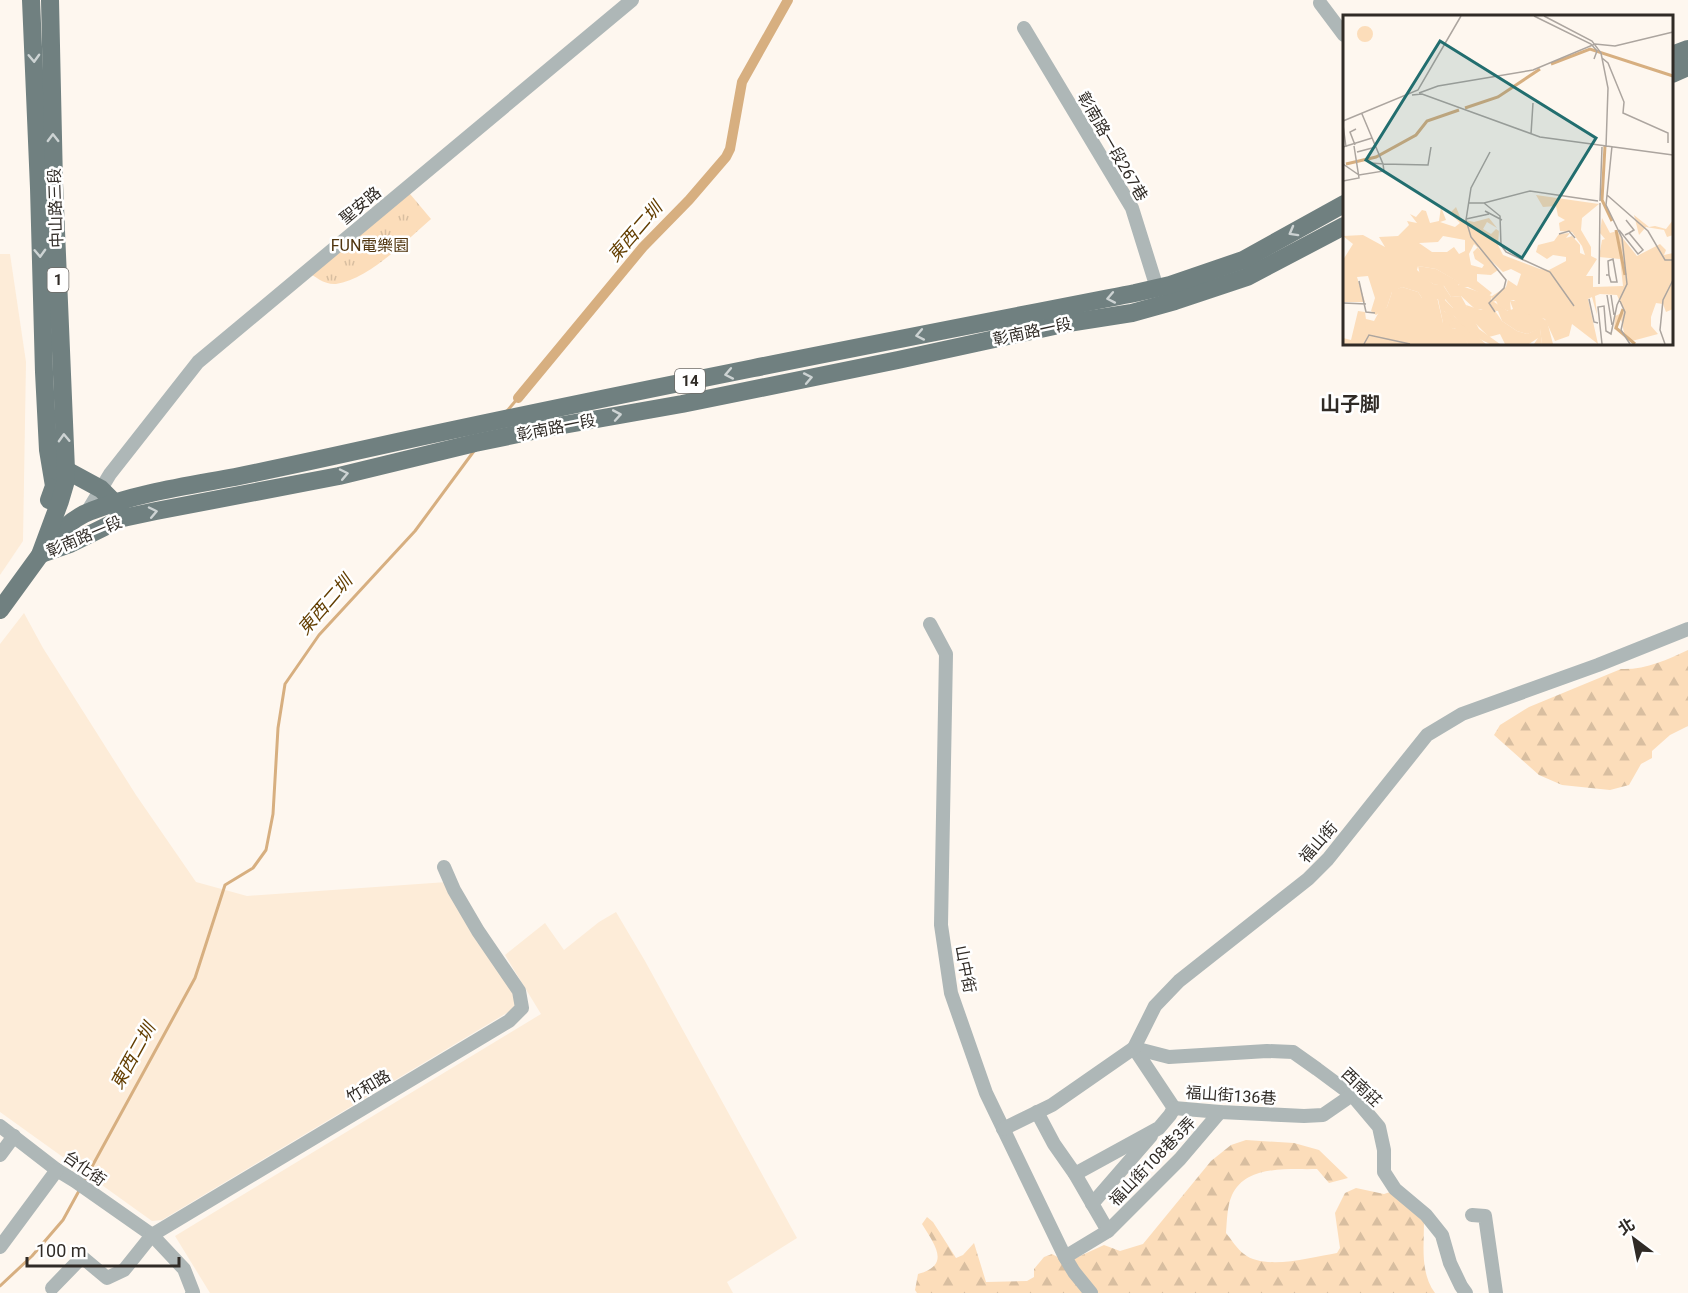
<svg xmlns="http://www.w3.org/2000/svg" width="1688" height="1293" viewBox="0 0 1688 1293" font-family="Roboto,'Noto Sans TC',sans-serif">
<defs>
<pattern id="forest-firs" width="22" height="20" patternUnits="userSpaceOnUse" patternTransform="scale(1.5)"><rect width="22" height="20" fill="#fcddba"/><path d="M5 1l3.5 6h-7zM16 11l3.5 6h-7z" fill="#d8bea0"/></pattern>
<pattern id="park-tufts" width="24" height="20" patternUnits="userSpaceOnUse" patternTransform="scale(1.5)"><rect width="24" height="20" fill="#fcddba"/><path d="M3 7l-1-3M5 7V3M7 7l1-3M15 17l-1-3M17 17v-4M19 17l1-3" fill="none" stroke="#d8bea0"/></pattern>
</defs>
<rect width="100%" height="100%" fill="#fef7ef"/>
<g fill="#fdecd8">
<path d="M 0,254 L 10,254 L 26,362 L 23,541 L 0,575 Z"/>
<path d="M 24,613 L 43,648 L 136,795 L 196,882 L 247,896 L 447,882 L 520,1005 L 162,1220 L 152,1221 L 0,1112 L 0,644 Z"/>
<path d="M 616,912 L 645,961 L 797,1238 L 727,1282 L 733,1293 L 210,1293 L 175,1236 L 541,1014 L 505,955 L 545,923 L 564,950 L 599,922 Z"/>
</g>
<g fill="url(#forest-firs)">
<path d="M 1688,650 L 1688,726 L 1670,735 L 1652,751 L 1652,758 L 1641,764 L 1629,785 L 1610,790 L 1562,785 L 1539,775 L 1494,735 L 1500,725 L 1529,707 L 1621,669 C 1645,670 1667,660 1688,650 Z"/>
<path d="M 1246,1140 L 1294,1143 L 1319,1150 L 1348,1178 L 1329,1183 L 1317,1169 C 1288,1170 1247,1164 1232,1195 C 1227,1206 1227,1221 1226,1233 C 1231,1239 1237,1249 1244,1254 C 1265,1271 1312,1257 1337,1253 L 1340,1248 L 1335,1213 L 1345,1193 L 1356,1188 L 1384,1194 L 1402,1188 L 1415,1214 L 1424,1222 C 1424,1246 1420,1273 1435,1293 L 917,1293 L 915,1290 L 918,1274 C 952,1265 934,1244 922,1224 L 927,1217 L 933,1222 L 956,1258 L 963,1255 L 974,1243 L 986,1282 L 1027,1281 L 1034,1277 L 1034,1269 L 1044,1257 L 1052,1254 L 1067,1262 L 1104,1245 L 1120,1251 L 1143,1244 L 1211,1161 L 1231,1145 Z"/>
</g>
<path fill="url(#park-tufts)" d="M 405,188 L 431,219 C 407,240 369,279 336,284 C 325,285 315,277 307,271 Z"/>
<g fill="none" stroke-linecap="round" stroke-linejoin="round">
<g stroke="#d7af80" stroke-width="3">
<path d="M 507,411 L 518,398"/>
<path d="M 83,1183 L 195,978 L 225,885 L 253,868 L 266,850 L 273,814 L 278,728 L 285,684 L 319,635 L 415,531 L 474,451"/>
<path d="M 0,1286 L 32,1256 L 63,1220 L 80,1189"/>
</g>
<path stroke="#d7af80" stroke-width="10" d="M 518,398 L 643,247 L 689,200 L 726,157 L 730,149 L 742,82 L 788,0"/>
<g stroke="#aeb7b7" stroke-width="14">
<path d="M 1320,3 L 1344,35"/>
<path d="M 1024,28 L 1132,208 L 1157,288"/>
<path d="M 87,512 L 110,474 L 198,362 L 632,0"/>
<path d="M 930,624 L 946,654 L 941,925 L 951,993 L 986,1093 L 1065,1257 L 1074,1272 L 1091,1293"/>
<path d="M 1134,1048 L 1169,1057 L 1267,1051 L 1293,1052 L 1317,1069 L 1352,1095 L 1379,1127 L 1384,1150 L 1384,1172 L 1395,1189 L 1426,1215 L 1442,1235 L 1450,1263 L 1461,1286 L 1466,1293"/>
<path d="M 1134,1048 L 1174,1108"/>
<path d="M 1174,1108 L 1220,1112 L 1304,1116 L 1323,1115 L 1352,1095"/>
<path d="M 1037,1112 L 1054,1144 L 1075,1174 L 1108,1231"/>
<path d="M 0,1126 L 57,1170 L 75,1181 L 152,1235 L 124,1270 L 107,1278 L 82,1257 L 52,1288"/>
<path d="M 1003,1129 L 1052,1105 L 1134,1048 L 1155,1006 L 1179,981 L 1308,879 L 1328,859 L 1427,735 L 1462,714 L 1598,665 L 1688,629"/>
<path d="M 0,1155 L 14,1136"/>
<path d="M 1075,1174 L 1159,1128 L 1170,1115 L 1174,1108"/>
<path d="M 1092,1204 L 1151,1136"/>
<path d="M 1472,1215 L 1485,1216 L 1496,1293"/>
<path d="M 0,1247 L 57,1170"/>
<path d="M 1065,1257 L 1108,1231 L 1180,1159 L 1220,1112"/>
<path d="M 192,1293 L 193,1292 L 184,1269 L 152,1235 L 509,1021 L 522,1008 L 519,991 L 478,931 L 454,890 L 444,867"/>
</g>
<g stroke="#708080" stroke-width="18">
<path d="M 31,0 L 39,188 L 44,372 L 48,450 L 54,486 L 49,500"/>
<path d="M 1672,55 L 1688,49"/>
<path d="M 1672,74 L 1688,67"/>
<path d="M 57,471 L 66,470 L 101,489 L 114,502 L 119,511"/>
<path d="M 41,554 L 70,544 L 123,518 L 156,511 L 339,476 L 475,443 L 552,427 L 682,404 L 898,360 L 1068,323 L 1132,313 L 1175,301 L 1247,277 L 1344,226"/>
<path d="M 40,555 C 54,538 69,519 91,511 C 137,493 187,486 235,477 C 289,466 343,454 397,442 C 642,389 889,341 1135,293 L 1170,285 L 1243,260 L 1344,204"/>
<path d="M 0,610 L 40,555 L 60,501 L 65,484 L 66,470 L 54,183 L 50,0"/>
</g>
</g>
<defs><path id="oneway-chevron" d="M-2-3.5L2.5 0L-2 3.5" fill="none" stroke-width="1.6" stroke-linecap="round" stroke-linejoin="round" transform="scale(1.5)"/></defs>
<g stroke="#cdd3d3">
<use href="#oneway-chevron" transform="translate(34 58) rotate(88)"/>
<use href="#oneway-chevron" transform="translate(53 138) rotate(-91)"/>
<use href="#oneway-chevron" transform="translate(1293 232) rotate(151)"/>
<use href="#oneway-chevron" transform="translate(40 253) rotate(88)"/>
<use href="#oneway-chevron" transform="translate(1111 298) rotate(169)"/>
<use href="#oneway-chevron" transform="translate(920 335) rotate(169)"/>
<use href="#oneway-chevron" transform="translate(729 374) rotate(169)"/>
<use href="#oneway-chevron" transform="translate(808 378) rotate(-11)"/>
<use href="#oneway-chevron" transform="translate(617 415) rotate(-10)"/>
<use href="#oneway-chevron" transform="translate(64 438) rotate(-92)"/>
<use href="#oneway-chevron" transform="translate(344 474) rotate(-12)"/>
<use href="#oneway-chevron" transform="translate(153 512) rotate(-12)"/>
</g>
<g text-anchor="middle" stroke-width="5" stroke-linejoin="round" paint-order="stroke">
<g fill="#fff" stroke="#6e6b67" stroke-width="1.5">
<rect x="47.5" y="268" width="21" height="24" rx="4.5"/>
<rect x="675" y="369" width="30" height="24" rx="4.5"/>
</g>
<g font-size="15" font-weight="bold" fill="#302b26">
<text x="58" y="285">1</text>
<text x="690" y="386">14</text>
</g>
<g font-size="16" fill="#302b26" stroke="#fff">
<text transform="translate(1113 146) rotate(60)" y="6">彰南路一段267巷</text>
<text transform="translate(360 205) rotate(-40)" y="6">聖安路</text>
<text transform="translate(55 208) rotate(-92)" y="6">中山路三段</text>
<text transform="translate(1032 331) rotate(-12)" y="6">彰南路一段</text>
<text transform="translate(556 427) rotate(-11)" y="6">彰南路一段</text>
<text transform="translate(84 536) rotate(-23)" y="6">彰南路一段</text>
<text transform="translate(1318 842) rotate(-49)" y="6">福山街</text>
<text transform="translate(966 969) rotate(79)" y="6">山中街</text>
<text transform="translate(368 1086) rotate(-31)" y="6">竹和路</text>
<text transform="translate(1362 1087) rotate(44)" y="6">西南莊</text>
<text transform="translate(1231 1095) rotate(4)" y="6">福山街136巷</text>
<text transform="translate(1152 1161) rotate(-46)" y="6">福山街108巷3弄</text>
<text transform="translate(85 1168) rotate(35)" y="6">台化街</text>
</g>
<g font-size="16" fill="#4f340e" stroke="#fff">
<text x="370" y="251">FUN電樂園</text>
</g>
<g font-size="18" font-style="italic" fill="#633e00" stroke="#fff">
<text transform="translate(635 232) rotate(-49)" y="6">東西二圳</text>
<text transform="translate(325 605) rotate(-49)" y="6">東西二圳</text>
<text transform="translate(133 1056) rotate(-61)" y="6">東西二圳</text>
</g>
<g font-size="20" font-weight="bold" fill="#302b26" stroke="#fff">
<text x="1350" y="411">山子脚</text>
</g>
</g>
<g transform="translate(1343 15)">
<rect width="330" height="330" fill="#fef7ef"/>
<path d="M14 19a8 8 0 1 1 16 0a8 8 0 1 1-16 0ZM 75,251 L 93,254 L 118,268 L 115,270 L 149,281 L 148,285 L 165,296 L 170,294 L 167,286 L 172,286 L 204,306 L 210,329 L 199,329 L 197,314 L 184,319 L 174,316 L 159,306 L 155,296 L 132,294 L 118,281 L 108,282 L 101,271 L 90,269 L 77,260 ZM 101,284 L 110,293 L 111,301 L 143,329 L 125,329 L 101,296 Z" fill="#fcddba"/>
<path d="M 193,180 L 256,189 L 239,203 L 238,215 L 248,232 L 248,241 L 254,244 L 243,261 L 250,261 L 250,272 L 280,271 L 277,244 L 256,242 L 259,225 L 262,224 L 257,218 L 259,203 L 267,218 L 274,216 L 294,241 L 317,229 L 323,235 L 321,240 L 330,238 L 330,294 L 323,297 L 320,289 L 313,288 L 308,302 L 308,311 L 315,319 L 289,326 L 282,322 L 278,304 L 271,315 L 272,301 L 281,297 L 274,280 L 257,279 L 252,281 L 254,300 L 249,282 L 245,284 L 255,329 L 229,309 L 226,321 L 212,326 L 202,304 L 183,299 L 171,285 L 167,286 L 168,297 L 156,292 L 153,286 L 149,287 L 149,281 L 163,272 L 165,265 L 174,271 L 178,259 L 168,254 L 160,257 L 131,229 L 126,239 L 128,250 L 139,253 L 141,250 L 132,244 L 130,237 L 135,232 L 155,255 L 148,260 L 134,259 L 134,266 L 149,278 L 145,282 L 125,272 L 114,273 L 117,268 L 93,254 L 75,251 L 74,255 L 90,269 L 100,270 L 108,282 L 118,281 L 136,314 L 157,329 L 147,329 L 130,321 L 110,300 L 110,293 L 102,284 L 101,296 L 116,312 L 110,314 L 100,308 L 95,284 L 79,283 L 75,277 L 59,272 L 49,277 L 44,292 L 33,300 L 28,296 L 32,283 L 25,261 L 14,262 L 22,287 L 0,287 L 0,245 L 10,229 L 0,221 L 20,220 L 42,232 L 36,222 L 55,221 L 66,210 L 64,206 L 74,208 L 67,199 L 73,202 L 79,195 L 83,196 L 87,208 L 96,206 L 98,192 L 103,205 L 97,207 L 112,212 L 117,208 L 107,198 L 113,192 L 118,204 L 131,207 L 146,203 L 154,213 L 144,207 L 140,214 L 148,219 L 153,214 L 156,216 L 155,230 L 160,240 L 197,254 L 206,255 L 223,246 L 223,242 L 210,240 L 204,244 L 193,237 L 195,230 L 211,226 L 216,219 L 227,218 L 223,223 L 229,221 L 237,230 L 237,238 L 242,240 L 239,231 L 229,217 L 217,216 L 216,208 L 222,205 L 215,201 L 213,191 L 200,192 ZM 100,221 L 122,225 L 122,236 L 116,239 L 111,232 L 104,237 L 89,237 L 76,228 L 95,227 ZM 291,200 L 306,212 L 312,211 L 323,214 L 330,205 L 330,220 L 324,222 L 321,215 L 303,212 L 296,220 ZM 15,296 L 22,297 L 25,320 L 52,323 L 54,329 L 0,329 L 0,323 L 8,325 Z" fill="#fcddba" fill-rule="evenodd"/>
<path d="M 46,268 L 54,274 L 59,272 L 75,277 L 79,283 L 94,282 L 100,308 L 103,306 L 110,314 L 116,312 L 125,329 L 52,329 L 52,323 L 42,326 L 22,322 L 23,304 L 31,306 L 37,295 L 44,292 L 49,277 ZM 123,290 L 138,295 L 148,290 L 159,306 L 174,316 L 184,319 L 197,313 L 199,329 L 191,329 L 195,323 L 186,329 L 162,329 L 157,319 L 146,322 L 127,303 Z" fill="#fcddba"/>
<path fill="none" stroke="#d7af80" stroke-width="3" d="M 208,49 L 247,34 L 330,61M 122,93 L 155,82 L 197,54M 262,131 L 259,185 L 269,206M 3,149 L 33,142 L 73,120 L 84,106 L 116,95M 273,215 L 282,260M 280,294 L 273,313 L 292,329"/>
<path fill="none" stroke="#aca59f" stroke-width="1.5" d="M 191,1 L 248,29 L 254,36 L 251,44M 201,1 L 249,26 L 258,38 L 265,73 L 263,132M 259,43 L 265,48 L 281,87 L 280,98 L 325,118 L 325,128M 76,78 L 95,71 L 190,55 L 252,29 L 272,31 L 330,17M 69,80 L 79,79 L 197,122 L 330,140M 19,99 L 40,149 L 28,148M 0,106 L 75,75 L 118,1M 0,110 L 3,132M 188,119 L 190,88M 12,130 L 7,117 L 13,114M 0,132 L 29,123M 14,137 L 33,132M 147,137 L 128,173 L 123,205 L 128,222 L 163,265 L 161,273 L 146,288 L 152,297M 0,149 L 16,160 L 41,156 L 40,149 L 85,150 L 88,132M 0,166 L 16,163 L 11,131M 264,180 L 305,216 L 322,245 L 330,245M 257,186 L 259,132M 125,188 L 141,188 L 187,176 L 255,186M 141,188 L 157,201 L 158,230 L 163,237 L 207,257 L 231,291M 263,190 L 269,131M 142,196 L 159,205M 123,204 L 146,199M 283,205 L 291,215 L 286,218M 276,215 L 295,239 L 300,235 L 286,218 L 282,220M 216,219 L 226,216 L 232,223M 263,260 L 266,260 L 268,267 L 274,267 L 270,244 L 265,246 L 266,260M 16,266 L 23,297 L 32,298M 256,269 L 257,188M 264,280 L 269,310M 268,280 L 271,300M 246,284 L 251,307 L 255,308M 277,286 L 282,297 L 278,315 L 287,329M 0,288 L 23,289M 21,329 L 26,320 L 67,329M 259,329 L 255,292 L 261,291 L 263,316 L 268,319 L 274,290 L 284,269 L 279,223 L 263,190M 322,329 L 317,315 L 320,285 L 330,265"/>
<path fill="#226e6f" fill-opacity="0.15" stroke="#226e6f" stroke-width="3" d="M 97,26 L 253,123 L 179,243 L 23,145 Z"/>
<rect width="330" height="330" fill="none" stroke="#302b26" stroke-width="3"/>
</g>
<g transform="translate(1634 1239) rotate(328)" stroke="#ffffff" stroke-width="4.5" paint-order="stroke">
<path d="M0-4.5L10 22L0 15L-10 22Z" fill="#302b26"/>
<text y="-9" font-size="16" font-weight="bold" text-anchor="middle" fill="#302b26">北</text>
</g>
<path d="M27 1257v9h152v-9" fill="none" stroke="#302b26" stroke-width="3"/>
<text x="36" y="1257" font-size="18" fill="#302b26" stroke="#ffffff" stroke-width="4.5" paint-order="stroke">100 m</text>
</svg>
